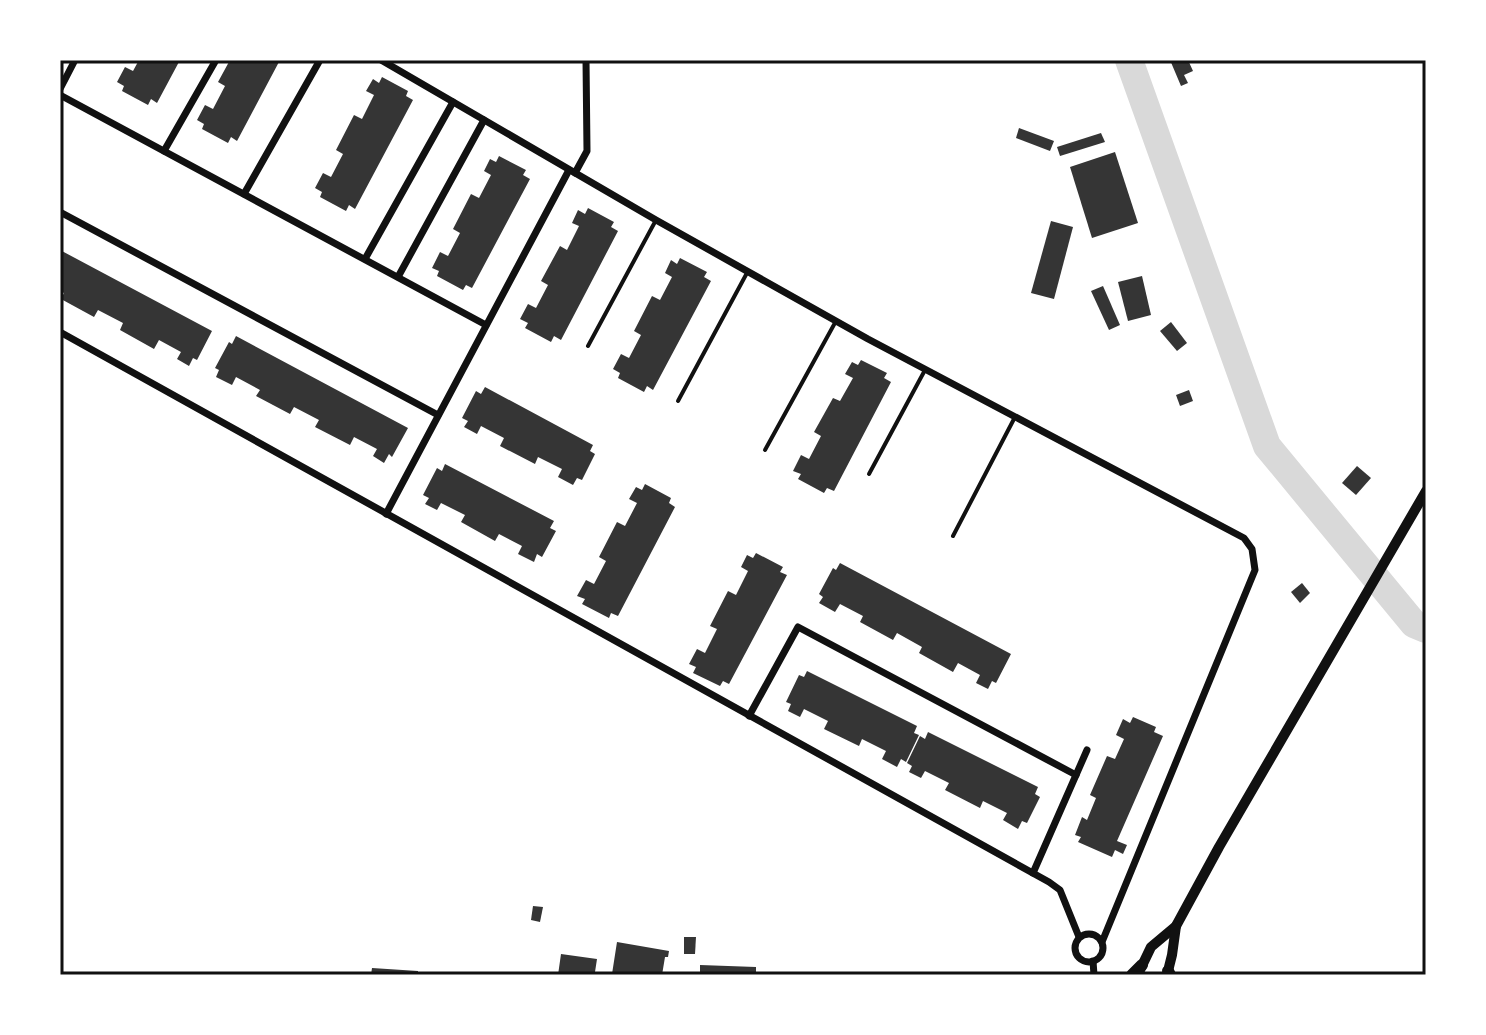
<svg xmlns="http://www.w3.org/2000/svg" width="1486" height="1035" viewBox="0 0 1486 1035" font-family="Roboto,sans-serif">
<rect width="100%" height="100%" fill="#fff"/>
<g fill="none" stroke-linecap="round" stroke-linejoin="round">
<path stroke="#d9d9d9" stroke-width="28" d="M 1129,60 L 1267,446 L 1414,624 L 1426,629"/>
</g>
<g fill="#353535">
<path d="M 139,60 L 180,60 L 157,103 L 151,99 L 148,105 L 122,91 L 124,86 L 117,82 L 125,67 L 133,71 Z"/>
<path d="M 230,60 L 280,60 L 237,141 L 231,137 L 228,143 L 202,129 L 204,124 L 197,120 L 205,105 L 213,109 L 225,86 L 218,82 Z"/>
<path d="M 1170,60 L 1188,60 L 1193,71 L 1184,75 L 1188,83 L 1181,86 Z"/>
<path d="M 382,77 L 408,91 L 406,96 L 413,100 L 355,209 L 349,205 L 346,211 L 320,197 L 322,192 L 315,188 L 323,173 L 331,177 L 343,154 L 336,150 L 354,115 L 362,119 L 374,95 L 366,91 L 373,79 L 379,83 Z"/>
<path d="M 1019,128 L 1054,141 L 1050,151 L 1016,138 Z"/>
<path d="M 1101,133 L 1105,142 L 1060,156 L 1057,147 Z"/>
<path d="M 1115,152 L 1138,223 L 1092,238 L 1070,167 Z"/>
<path d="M 499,156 L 526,170 L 523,175 L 530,179 L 472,288 L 466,285 L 463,290 L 437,276 L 439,271 L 432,268 L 440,252 L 448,256 L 460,233 L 453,229 L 471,194 L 479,198 L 491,175 L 484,171 L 490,159 L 496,162 Z"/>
<path d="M 588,208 L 614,222 L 611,227 L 618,231 L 561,340 L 554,336 L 551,342 L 525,328 L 528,323 L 520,319 L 528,304 L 536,308 L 548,285 L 541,281 L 560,246 L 567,250 L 579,226 L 572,223 L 578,210 L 585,214 Z"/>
<path d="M 1051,221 L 1073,227 L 1054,299 L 1031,293 Z"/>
<path d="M 60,250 L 212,331 L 197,360 L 193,358 L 189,366 L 177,359 L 181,352 L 159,340 L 154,349 L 120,330 L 123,323 L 98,310 L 94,317 L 61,299 L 64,293 L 60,291 Z"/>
<path d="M 680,258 L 707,272 L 704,277 L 711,281 L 653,390 L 647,386 L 644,392 L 618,378 L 620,373 L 613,369 L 621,354 L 629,358 L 641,335 L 634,331 L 652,296 L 660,300 L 672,277 L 665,273 L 671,260 L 677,264 Z"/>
<path d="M 1142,276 L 1151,315 L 1128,321 L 1118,282 Z"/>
<path d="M 1103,286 L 1120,325 L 1109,330 L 1091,291 Z"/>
<path d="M 1171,322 L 1187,343 L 1177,351 L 1160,331 Z"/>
<path d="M 236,336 L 408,428 L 392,457 L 389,454 L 384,463 L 373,456 L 377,449 L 354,437 L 350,445 L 315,427 L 319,420 L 294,407 L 290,414 L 256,396 L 260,390 L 236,377 L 232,385 L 216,377 L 219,370 L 215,368 L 229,342 L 232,344 Z"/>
<path d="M 861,360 L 887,373 L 884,378 L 891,382 L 834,491 L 827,488 L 824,493 L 798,479 L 801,474 L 793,471 L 801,455 L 809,459 L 821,436 L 814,432 L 833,398 L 840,401 L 853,378 L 845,374 L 852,362 L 858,365 Z"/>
<path d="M 485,387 L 593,445 L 590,451 L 595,454 L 582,480 L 577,478 L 573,485 L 558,477 L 562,469 L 538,457 L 535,464 L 500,446 L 504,438 L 481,426 L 477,434 L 464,427 L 468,421 L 462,418 L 476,391 L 481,394 Z"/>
<path d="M 1189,390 L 1193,401 L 1180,406 L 1176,395 Z"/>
<path d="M 445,464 L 554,521 L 550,528 L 556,531 L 542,557 L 537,554 L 534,562 L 518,554 L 522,546 L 499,534 L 495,541 L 461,522 L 465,515 L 441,503 L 437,510 L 425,504 L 429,498 L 423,495 L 437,468 L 442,471 Z"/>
<path d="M 1357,466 L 1371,478 L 1356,495 L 1342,483 Z"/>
<path d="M 645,484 L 671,498 L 669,503 L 675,507 L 618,616 L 611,613 L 609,618 L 582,604 L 585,599 L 577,596 L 586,580 L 594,584 L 606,561 L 599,557 L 617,522 L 625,526 L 637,503 L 629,499 L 636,487 L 642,490 Z"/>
<path d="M 756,553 L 783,567 L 780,572 L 787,575 L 729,684 L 723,681 L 720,686 L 693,673 L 696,667 L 689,664 L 697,649 L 705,653 L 717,629 L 710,626 L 728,591 L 736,595 L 748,571 L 741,567 L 747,555 L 753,558 Z"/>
<path d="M 840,563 L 1011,654 L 996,683 L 992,681 L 988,689 L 976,683 L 980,675 L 958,663 L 953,672 L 919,653 L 922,647 L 897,633 L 893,640 L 860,622 L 863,616 L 840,604 L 835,612 L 819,603 L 823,597 L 819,594 L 833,568 L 836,570 Z"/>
<path d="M 1302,583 L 1310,593 L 1300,603 L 1291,592 Z"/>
<path d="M 807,671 L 917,726 L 914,733 L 919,735 L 906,762 L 901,759 L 897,767 L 882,759 L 886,751 L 862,739 L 859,746 L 824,729 L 828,721 L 804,709 L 800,717 L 788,711 L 791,704 L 786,702 L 799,675 L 804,677 Z"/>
<path d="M 1133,717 L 1156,727 L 1154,732 L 1163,736 L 1117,841 L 1127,845 L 1123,854 L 1115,850 L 1112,857 L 1078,842 L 1081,837 L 1075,835 L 1082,817 L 1087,820 L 1096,798 L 1090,795 L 1107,756 L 1115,759 L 1124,739 L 1116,735 L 1123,719 L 1130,723 Z"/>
<path d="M 928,732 L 1038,787 L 1035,794 L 1040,797 L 1027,823 L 1022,821 L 1018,829 L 1003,820 L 1007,813 L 983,801 L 980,808 L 945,790 L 949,783 L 925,771 L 921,778 L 909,772 L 912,766 L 907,763 L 920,736 L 925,739 Z"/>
<path d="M 533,906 L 543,907 L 540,922 L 531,920 Z"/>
<path d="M 684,937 L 696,937 L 695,954 L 684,954 Z"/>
<path d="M 617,942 L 669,951 L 668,957 L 665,957 L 662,975 L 612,974 Z"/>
<path d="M 561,954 L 597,959 L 595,972 L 599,972 L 599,975 L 558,975 Z"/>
<path d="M 700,965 L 756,967 L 756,975 L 700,975 Z"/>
<path d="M 372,968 L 418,971 L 418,975 L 371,975 Z"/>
</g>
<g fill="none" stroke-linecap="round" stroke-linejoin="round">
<g stroke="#111" stroke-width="4">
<path d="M 588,346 L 656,220"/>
<path d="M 678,401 L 748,271"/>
<path d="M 765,450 L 836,321"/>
<path d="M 869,474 L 925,370"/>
<path d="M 953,536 L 1015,417"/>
</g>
<g stroke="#111" stroke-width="7">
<path d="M 381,60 L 656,220 L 868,339 L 1244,538 L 1252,549 L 1255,570 L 1102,942"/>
<path d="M 60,89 L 75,60"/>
<path d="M 60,95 L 486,325"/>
<path d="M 164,151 L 216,60"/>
<path d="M 575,173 L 587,151 L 586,60"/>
<path d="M 244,194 L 320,60"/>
<path d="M 60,212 L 438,415"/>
<path d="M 365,259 L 453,102"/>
<path d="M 398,277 L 484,120"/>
<path d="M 60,332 L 1049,882 L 1060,890 L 1079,937"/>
<path d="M 386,514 L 569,170"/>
<path d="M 749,716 L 798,627 L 1076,775"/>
<path d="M 1033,873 L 1087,750"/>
<circle cx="1089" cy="948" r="14"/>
<path d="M 1093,961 L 1094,975"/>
</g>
<g stroke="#111" stroke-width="10">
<path d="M 1139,972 L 1151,947 L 1176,926 L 1219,847 L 1426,491"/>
<path d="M 1167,975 L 1172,955 L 1176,926"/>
</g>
<g stroke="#111" stroke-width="12">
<path d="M 1168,971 L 1170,975"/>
<path d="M 1132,975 L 1142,965"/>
</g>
</g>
<rect width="1486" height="1035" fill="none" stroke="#ffffff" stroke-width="124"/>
<rect x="62" y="62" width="1362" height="911" fill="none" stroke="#111" stroke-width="3"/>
</svg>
